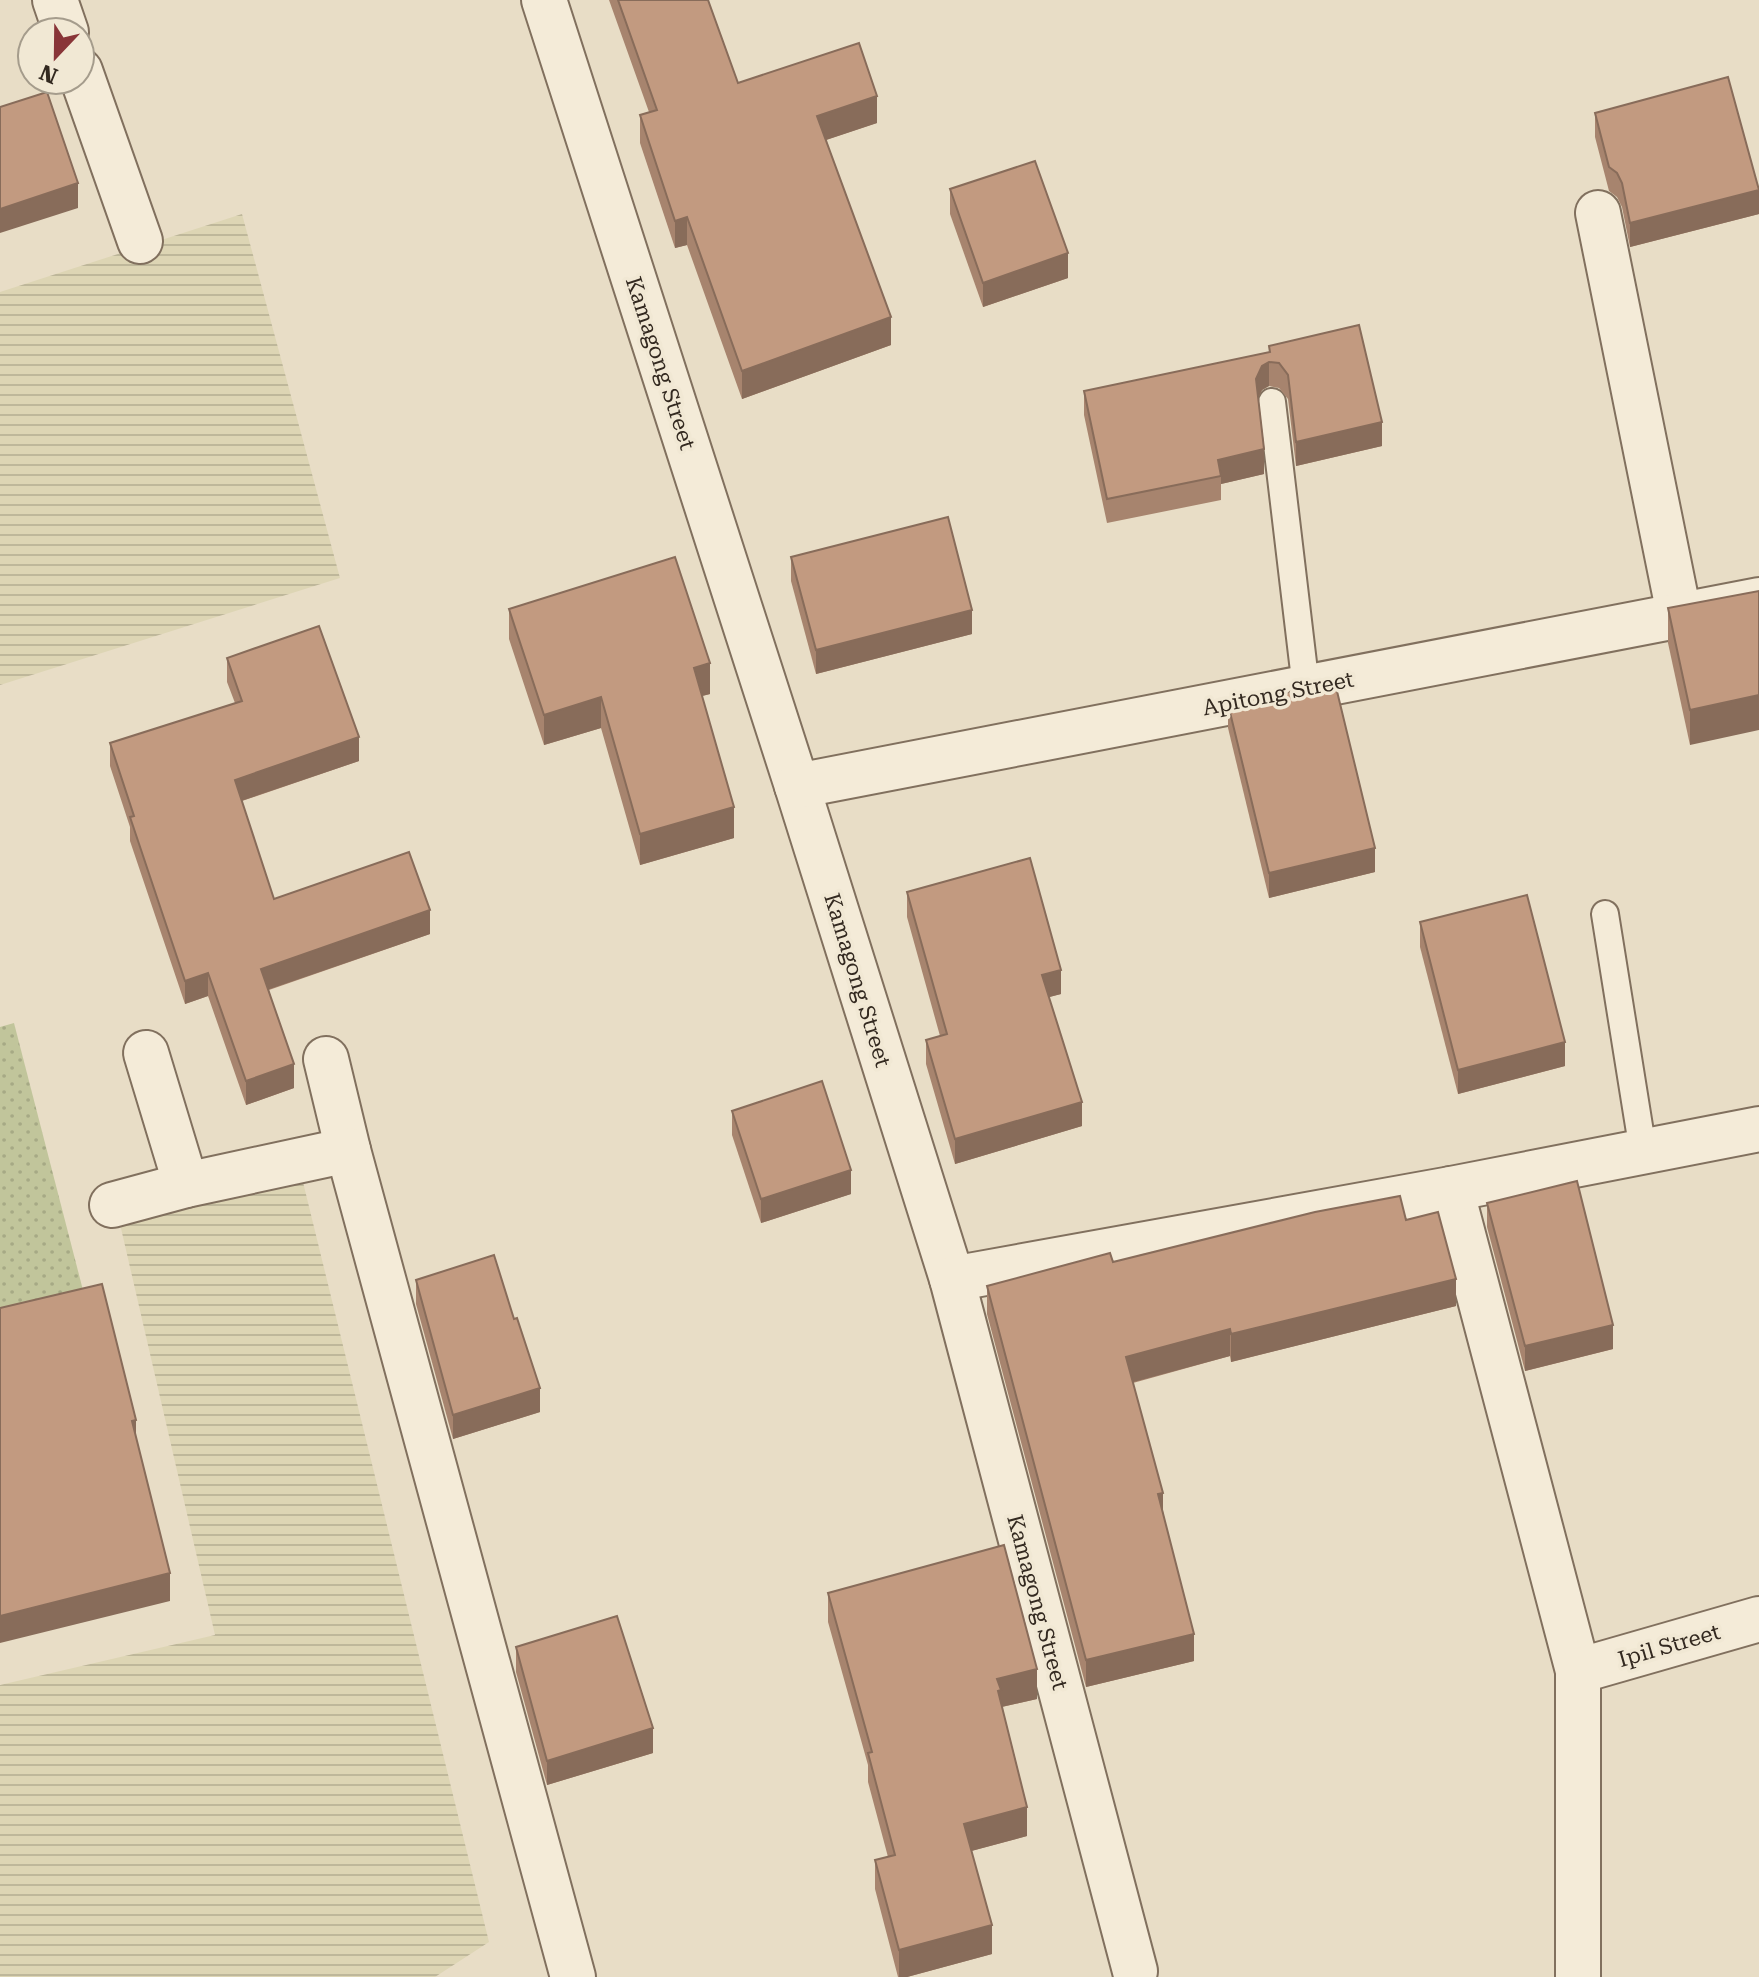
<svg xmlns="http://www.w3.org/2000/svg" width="1759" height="1977" viewBox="0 0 1759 1977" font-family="'Roboto Serif',serif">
<defs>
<pattern id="farmland-rules" width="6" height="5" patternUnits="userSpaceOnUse" patternTransform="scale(2)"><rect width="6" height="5" fill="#ddd5b4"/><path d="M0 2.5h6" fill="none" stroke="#beb79a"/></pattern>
<pattern id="green-dots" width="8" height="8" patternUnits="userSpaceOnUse" patternTransform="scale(2)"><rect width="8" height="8" fill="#c1c59b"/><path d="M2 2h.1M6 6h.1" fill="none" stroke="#a6a985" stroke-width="1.8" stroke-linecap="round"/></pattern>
</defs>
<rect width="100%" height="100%" fill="#e8ddc6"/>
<g fill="url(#farmland-rules)">
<path d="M 242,214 L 340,578 L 0,685 L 0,292 Z"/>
<path d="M 302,1178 L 489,1942 L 435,1977 L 0,1977 L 0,1685 L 215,1635 L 120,1224 Z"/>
</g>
<path fill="url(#green-dots)" d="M 14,1023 L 85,1298 L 0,1320 L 0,1027 Z"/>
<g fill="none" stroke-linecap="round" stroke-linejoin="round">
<g stroke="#81705e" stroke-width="30">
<g id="lane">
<path d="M 1272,402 L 1306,688"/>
<path d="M 1605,914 L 1643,1151"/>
</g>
</g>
<g stroke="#81705e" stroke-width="48">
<g id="street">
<path d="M 55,0 L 66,32"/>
<path d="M 544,0 L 797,786 L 952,1279 L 1135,1971"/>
<path d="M 80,71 L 140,241"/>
<path d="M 1598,213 L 1679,614"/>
<path d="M 797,786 L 1759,600"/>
<path d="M 146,1053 L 186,1185"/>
<path d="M 326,1059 L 348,1150 L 573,1977"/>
<path d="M 1451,1189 L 1578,1671 L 1578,1977"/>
<path d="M 112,1205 L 186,1185 L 348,1150"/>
<path d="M 952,1279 L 1451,1189 L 1759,1129"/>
<path d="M 1578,1671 L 1759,1619"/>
</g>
</g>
<use href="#lane" stroke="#f4ebd8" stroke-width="26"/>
<use href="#street" stroke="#f4ebd8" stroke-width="44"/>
</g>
<g fill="#a7846e">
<path d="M 609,0 L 708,0 L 738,83 L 877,123 L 826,140 L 891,345 L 742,399 L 687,245 L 675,248 L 640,143 L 640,115 L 649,112 Z"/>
<path d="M 1595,113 L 1759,214 L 1630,247 L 1622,207 L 1617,197 L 1609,191 L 1595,137 Z"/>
<path d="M 950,189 L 1068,278 L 983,307 L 950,214 Z"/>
<path d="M 1269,346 L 1382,446 L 1296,466 L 1288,399 L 1279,388 L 1269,386 L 1262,390 L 1258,398 L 1264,474 L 1221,484 L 1221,500 L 1107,523 L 1084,415 L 1084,391 L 1269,352 Z"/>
<path d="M 791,557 L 972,634 L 816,674 L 791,581 Z"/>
<path d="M 1759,591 L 1690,745 L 1668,643 L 1668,608 Z"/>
<path d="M 509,609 L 710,694 L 702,696 L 734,838 L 640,865 L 601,728 L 544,745 L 509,639 Z"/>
<path d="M 227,658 L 359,761 L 242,801 L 274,899 L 430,934 L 269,990 L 294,1088 L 246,1105 L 208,996 L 185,1004 L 130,841 L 130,827 L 110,766 L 110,743 L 235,703 L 227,682 Z"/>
<path d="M 1228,704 L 1375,872 L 1269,898 L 1228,728 Z"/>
<path d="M 907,892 L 1061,994 L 1049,997 L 1082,1126 L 955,1164 L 926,1064 L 926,1040 L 940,1036 L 907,917 Z"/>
<path d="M 1420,922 L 1565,1066 L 1458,1094 L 1420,947 Z"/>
<path d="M 732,1111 L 851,1194 L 761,1223 L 732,1135 Z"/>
<path d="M 1487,1203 L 1613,1349 L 1525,1371 L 1487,1227 Z"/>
<path d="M 1113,1262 L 1456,1306 L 1231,1362 L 1230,1356 L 1133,1383 L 1163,1511 L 1194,1661 L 1086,1687 L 987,1314 L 987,1286 Z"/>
<path d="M 416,1280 L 540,1412 L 453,1439 L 416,1304 Z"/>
<path d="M 828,1593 L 1037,1699 L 1002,1707 L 1027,1836 L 971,1851 L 992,1954 L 907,1977 L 898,1977 L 875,1889 L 875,1860 L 888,1857 L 868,1782 L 868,1765 L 828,1622 Z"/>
<path d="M 516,1647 L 653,1753 L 547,1785 L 516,1672 Z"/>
</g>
<g fill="#886c5a">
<path d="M 877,96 L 877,123 L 817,143 L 817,116 Z"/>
<path d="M 78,183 L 78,208 L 0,233 L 0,209 Z"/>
<path d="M 1759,190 L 1759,214 L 1630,247 L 1630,223 Z"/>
<path d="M 687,217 L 687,245 L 675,248 L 675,221 Z"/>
<path d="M 1068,253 L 1068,278 L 983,307 L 983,283 Z"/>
<path d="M 891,317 L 891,345 L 742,399 L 742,371 Z"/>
<path d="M 1269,362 L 1269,386 L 1262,390 L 1256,403 L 1256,379 L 1262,366 Z"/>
<path d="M 1382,422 L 1382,446 L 1296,466 L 1296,442 Z"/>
<path d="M 1264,449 L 1264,474 L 1221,484 L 1221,476 L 1218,460 Z"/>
<path d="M 972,610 L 972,634 L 816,674 L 816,650 Z"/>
<path d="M 710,663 L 710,694 L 694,698 L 694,668 Z"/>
<path d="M 1759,695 L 1759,730 L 1690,745 L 1690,710 Z"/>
<path d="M 601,697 L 601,728 L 544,745 L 544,715 Z"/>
<path d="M 359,737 L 359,761 L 235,803 L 235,780 Z"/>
<path d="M 734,807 L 734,838 L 640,865 L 640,834 Z"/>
<path d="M 1375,848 L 1375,872 L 1269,898 L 1269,873 Z"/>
<path d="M 430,910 L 430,934 L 261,992 L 261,969 Z"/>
<path d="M 1061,970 L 1061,994 L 1042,999 L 1042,975 Z"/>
<path d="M 208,973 L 208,996 L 185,1004 L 185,981 Z"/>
<path d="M 1565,1042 L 1565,1066 L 1458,1094 L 1458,1070 Z"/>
<path d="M 294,1064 L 294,1088 L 246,1105 L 246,1081 Z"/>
<path d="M 1082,1102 L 1082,1126 L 955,1164 L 955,1139 Z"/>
<path d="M 851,1170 L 851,1194 L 761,1223 L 761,1199 Z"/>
<path d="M 1456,1279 L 1456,1306 L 1231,1362 L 1231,1334 Z"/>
<path d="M 1613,1325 L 1613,1349 L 1525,1371 L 1525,1346 Z"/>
<path d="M 1230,1329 L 1230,1356 L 1126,1384 L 1126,1357 Z"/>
<path d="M 540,1388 L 540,1412 L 453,1439 L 453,1415 Z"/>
<path d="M 136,1420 L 136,1447 L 132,1421 Z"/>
<path d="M 1163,1493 L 1163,1520 L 1158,1494 Z"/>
<path d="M 170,1573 L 170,1601 L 0,1643 L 0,1616 Z"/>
<path d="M 1194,1634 L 1194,1661 L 1086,1687 L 1086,1660 Z"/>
<path d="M 1037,1669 L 1037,1699 L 1001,1707 L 1001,1720 L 997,1679 Z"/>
<path d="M 653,1728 L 653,1753 L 547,1785 L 547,1761 Z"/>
<path d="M 1027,1807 L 1027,1836 L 964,1853 L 964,1824 Z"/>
<path d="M 992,1925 L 992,1954 L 907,1977 L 899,1977 L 899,1950 Z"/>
</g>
<g fill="#c29a80" stroke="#886c5a" stroke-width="2">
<path d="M 618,0 L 708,0 L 738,83 L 859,43 L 877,96 L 817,116 L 891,317 L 742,371 L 687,217 L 675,221 L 640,115 L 657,110 Z"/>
<path d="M 1728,77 L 1759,190 L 1630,223 L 1622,183 L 1617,173 L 1609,167 L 1595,113 Z"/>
<path d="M 47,92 L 78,183 L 0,209 L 0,107 Z"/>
<path d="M 1035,161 L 1068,253 L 983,283 L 950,189 Z"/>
<path d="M 1359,325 L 1382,422 L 1296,442 L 1288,375 L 1279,363 L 1269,362 L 1262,366 L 1256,379 L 1264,449 L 1218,460 L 1221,476 L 1107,499 L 1084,391 L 1270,352 L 1269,346 Z"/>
<path d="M 948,517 L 972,610 L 816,650 L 791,557 Z"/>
<path d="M 675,557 L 710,663 L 694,668 L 734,807 L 640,834 L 601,697 L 544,715 L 509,609 Z"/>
<path d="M 1759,591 L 1759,695 L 1690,710 L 1668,608 Z"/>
<path d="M 319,626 L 359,737 L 235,780 L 274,899 L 409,852 L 430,910 L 261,969 L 294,1064 L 246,1081 L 208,973 L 185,981 L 130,817 L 134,816 L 110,743 L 242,701 L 227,658 Z"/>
<path d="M 1335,683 L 1375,848 L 1269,873 L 1228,704 Z"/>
<path d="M 1030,858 L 1061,970 L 1042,975 L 1082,1102 L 955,1139 L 926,1040 L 947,1034 L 907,892 Z"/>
<path d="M 1527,895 L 1565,1042 L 1458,1070 L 1420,922 Z"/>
<path d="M 822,1081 L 851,1170 L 761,1199 L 732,1111 Z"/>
<path d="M 1577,1181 L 1613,1325 L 1525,1346 L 1487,1203 Z"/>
<path d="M 1400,1196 L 1406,1220 L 1438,1212 L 1456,1279 L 1231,1334 L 1230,1329 L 1126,1357 L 1163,1493 L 1158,1494 L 1194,1634 L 1086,1660 L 987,1286 L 1110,1253 L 1113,1262 L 1315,1212 Z"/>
<path d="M 494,1255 L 514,1319 L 517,1318 L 540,1388 L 453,1415 L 416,1280 Z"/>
<path d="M 102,1284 L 136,1420 L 132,1421 L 170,1573 L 0,1616 L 0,1308 Z"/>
<path d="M 1004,1545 L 1037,1669 L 997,1679 L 1001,1690 L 998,1691 L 1027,1807 L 964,1824 L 992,1925 L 899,1950 L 875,1860 L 895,1855 L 868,1753 L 872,1752 L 828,1593 Z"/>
<path d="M 617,1616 L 653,1728 L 547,1761 L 516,1647 Z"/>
</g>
<g text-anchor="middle" stroke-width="7" stroke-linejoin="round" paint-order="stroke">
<g font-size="22" fill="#332920" stroke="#f1e8d4">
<text transform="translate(661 363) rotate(72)" y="8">Kamagong Street</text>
<text transform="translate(1278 693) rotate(-11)" y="8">Apitong Street</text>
<text transform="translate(858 980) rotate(73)" y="8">Kamagong Street</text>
<text transform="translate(1038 1602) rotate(75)" y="8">Kamagong Street</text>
<text transform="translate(1669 1645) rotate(-16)" y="8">Ipil Street</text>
</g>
</g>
<g transform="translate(56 56) rotate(202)"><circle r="38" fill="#f1e8d4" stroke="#a59c8c" stroke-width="2"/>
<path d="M0-6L14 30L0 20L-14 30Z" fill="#893538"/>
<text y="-12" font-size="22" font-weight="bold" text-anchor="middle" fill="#332920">N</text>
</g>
</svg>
